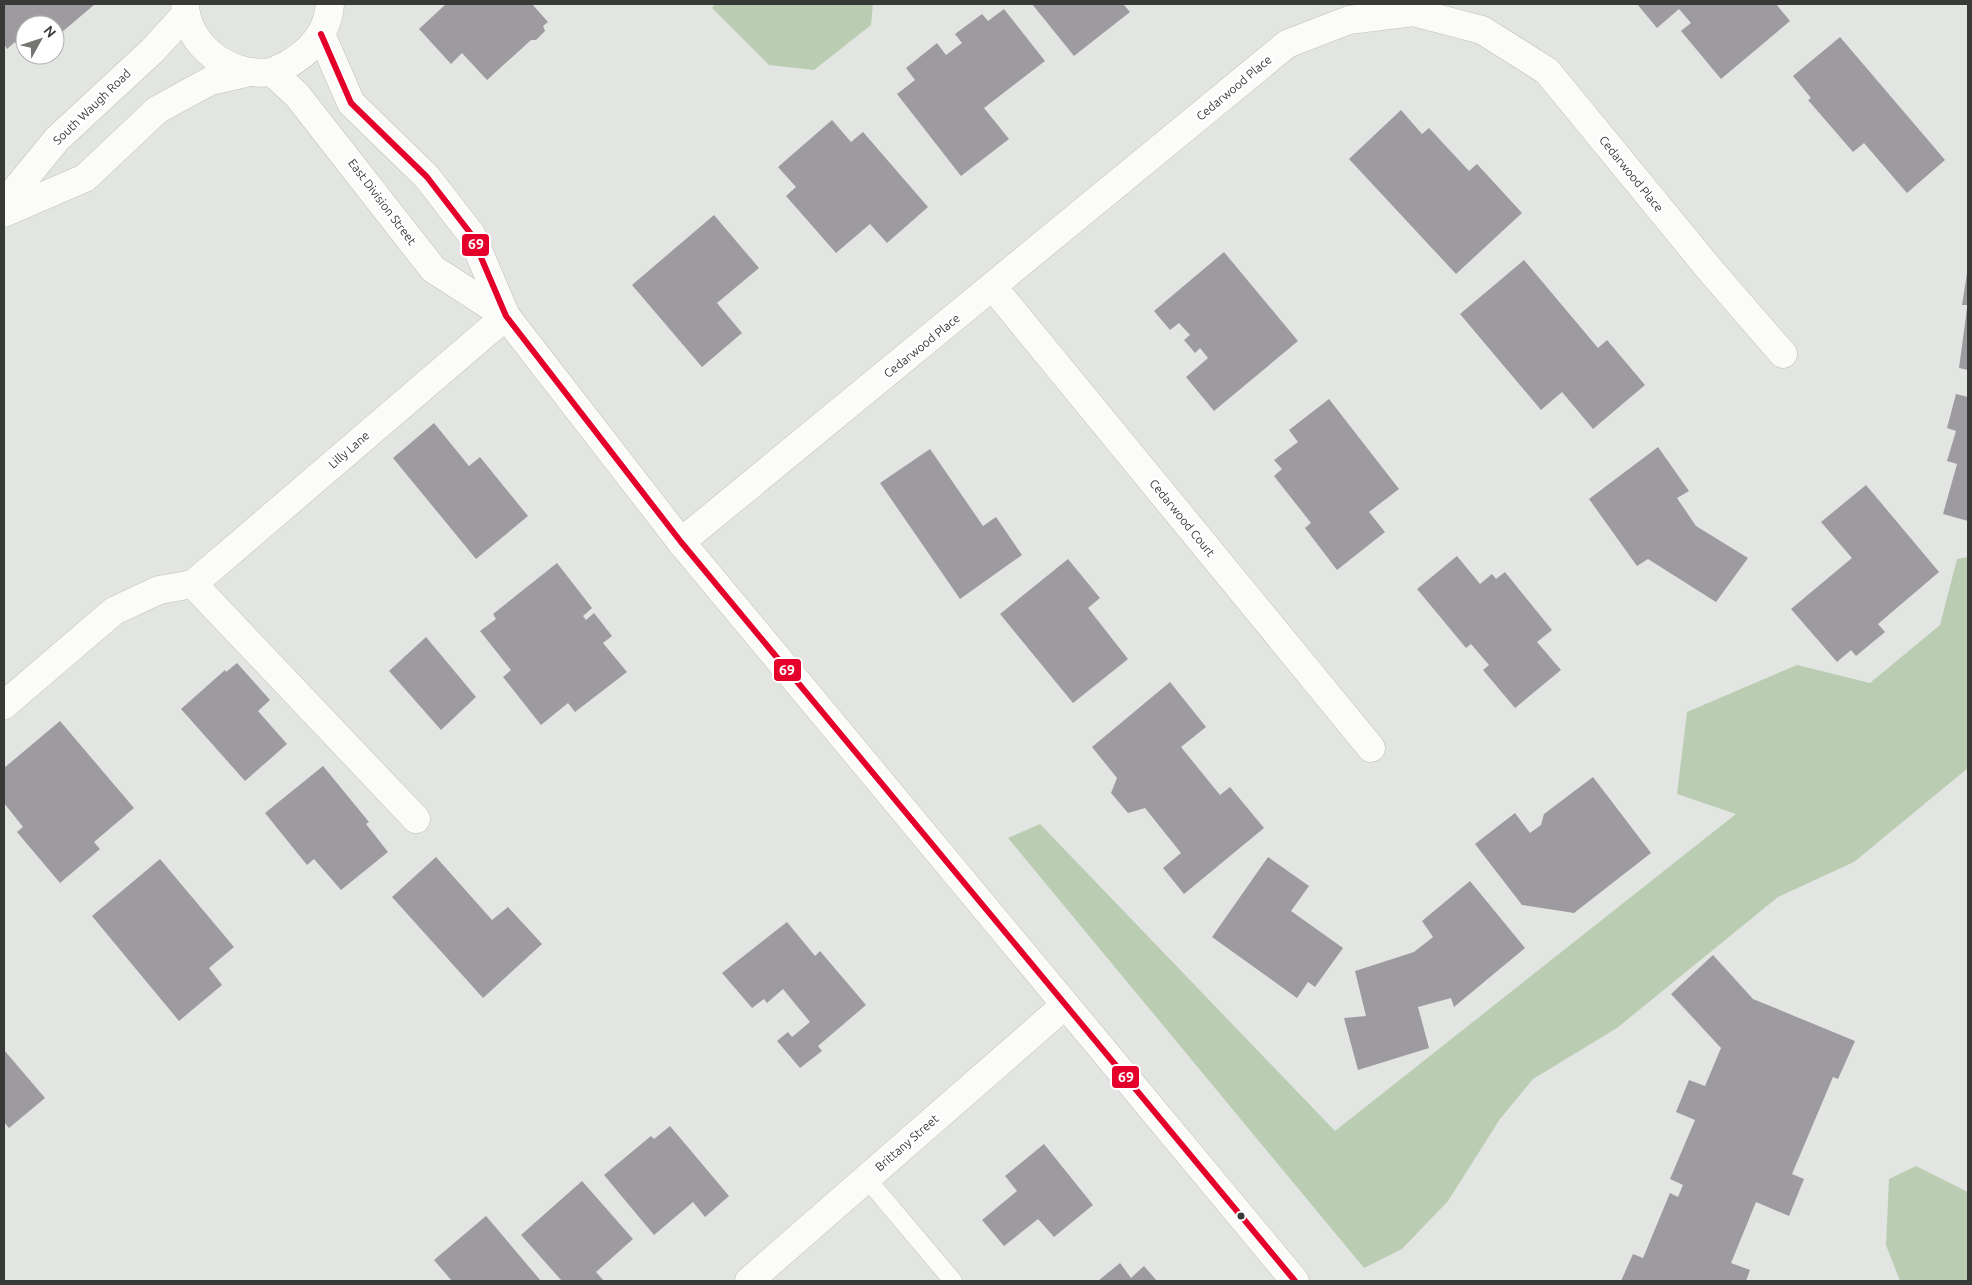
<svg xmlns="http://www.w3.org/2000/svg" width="1972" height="1285" viewBox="0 0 1972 1285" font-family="Ubuntu,sans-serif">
<rect width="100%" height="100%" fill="#e2e5e1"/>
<g fill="#bacdb3">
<path d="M 715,4 L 873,4 L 871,25 L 814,70 L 769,65 L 712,8 Z"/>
<path d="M 1968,557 L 1968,768 L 1854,862 L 1778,897 L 1617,1028 L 1533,1079 L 1500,1119 L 1448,1201 L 1402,1249 L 1364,1268 L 1008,838 L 1040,824 L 1335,1131 L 1736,814 L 1677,794 L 1687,712 L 1797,665 L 1870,683 L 1940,625 L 1957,559 Z"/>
<path d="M 1916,1166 L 1968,1192 L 1968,1281 L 1900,1281 L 1886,1245 L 1889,1179 Z"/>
</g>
<g fill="#9e9ba0">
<path d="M 4,4 L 95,4 L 55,38 L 55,25 L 25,25 L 25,53 L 15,42 L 7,49 L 4,44 Z"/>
<path d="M 446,4 L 532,4 L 548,22 L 543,26 L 545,31 L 536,40 L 531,40 L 487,80 L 462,53 L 451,64 L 419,29 Z"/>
<path d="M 1032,4 L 1123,4 L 1130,12 L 1074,56 Z"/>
<path d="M 1637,4 L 1776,4 L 1790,21 L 1721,79 L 1681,31 L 1691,23 L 1679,9 L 1657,28 Z"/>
<path d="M 1004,9 L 1045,61 L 984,108 L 1009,139 L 961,176 L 897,94 L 915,80 L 906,68 L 937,43 L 946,55 L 962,43 L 955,34 L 982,14 L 988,21 Z"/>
<path d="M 1840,37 L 1945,160 L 1907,193 L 1864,143 L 1853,152 L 1808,100 L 1811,98 L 1793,76 Z"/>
<path d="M 1401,110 L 1422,134 L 1429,128 L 1469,171 L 1477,164 L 1522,213 L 1456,274 L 1349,159 Z"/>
<path d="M 832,120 L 851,142 L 863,132 L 928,207 L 887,243 L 870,224 L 836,253 L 786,196 L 796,187 L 778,167 Z"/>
<path d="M 714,215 L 759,268 L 717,303 L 742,333 L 702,367 L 632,285 Z"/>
<path d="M 1224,252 L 1298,341 L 1214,411 L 1186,377 L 1208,358 L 1200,348 L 1195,353 L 1184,340 L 1190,335 L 1179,323 L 1170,330 L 1154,311 Z"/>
<path d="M 1524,260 L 1598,348 L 1607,340 L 1645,385 L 1593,429 L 1562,392 L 1541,410 L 1460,314 Z"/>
<path d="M 1967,273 L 1968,273 L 1968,305 L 1962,305 Z"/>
<path d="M 1967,308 L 1968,308 L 1968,370 L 1959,368 Z"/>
<path d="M 1956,394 L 1968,397 L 1968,521 L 1943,514 L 1957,464 L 1947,461 L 1956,431 L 1947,428 Z"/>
<path d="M 1329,399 L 1399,489 L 1369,512 L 1385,532 L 1337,570 L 1305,528 L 1311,523 L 1274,476 L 1282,469 L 1274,460 L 1298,442 L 1289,430 Z"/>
<path d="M 434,423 L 469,466 L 480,457 L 528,516 L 476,559 L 393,458 Z"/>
<path d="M 1658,447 L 1689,491 L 1677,498 L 1696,526 L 1748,558 L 1716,602 L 1648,559 L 1637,566 L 1589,499 Z"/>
<path d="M 930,449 L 983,526 L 996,517 L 1022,555 L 960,599 L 880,483 Z"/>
<path d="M 1866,485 L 1939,572 L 1878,624 L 1885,632 L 1856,656 L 1851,650 L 1837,662 L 1791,609 L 1852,558 L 1821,522 Z"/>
<path d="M 1457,556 L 1480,584 L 1492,574 L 1496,579 L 1505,572 L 1552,630 L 1537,642 L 1561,670 L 1515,708 L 1483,670 L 1489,665 L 1471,644 L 1466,648 L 1417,589 Z"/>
<path d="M 1068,559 L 1100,598 L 1088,608 L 1128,659 L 1073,703 L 1000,614 Z"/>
<path d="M 557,563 L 592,608 L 583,616 L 586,620 L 594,613 L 612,636 L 603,643 L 627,672 L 575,712 L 568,703 L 541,725 L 503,677 L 511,670 L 480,631 L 496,619 L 493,614 Z"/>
<path d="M 426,637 L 476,697 L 441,730 L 389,671 Z"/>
<path d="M 237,663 L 270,700 L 258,711 L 287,744 L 245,781 L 181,709 L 225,670 L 226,672 Z"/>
<path d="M 1170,682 L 1206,727 L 1181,747 L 1220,795 L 1230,787 L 1264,828 L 1184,894 L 1163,868 L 1181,853 L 1145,808 L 1128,813 L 1111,793 L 1117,778 L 1092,747 Z"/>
<path d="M 60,721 L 134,808 L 94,842 L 100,849 L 60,883 L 17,832 L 23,827 L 4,803 L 4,768 Z"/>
<path d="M 323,766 L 369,822 L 366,824 L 388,852 L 341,890 L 314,859 L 307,865 L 265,813 Z"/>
<path d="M 1593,777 L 1651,853 L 1574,913 L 1522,905 L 1475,844 L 1515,813 L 1530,833 L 1541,825 L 1544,814 Z"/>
<path d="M 436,857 L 492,920 L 508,907 L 542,944 L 483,998 L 392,897 Z"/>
<path d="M 1268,857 L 1309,886 L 1291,911 L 1343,948 L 1315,987 L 1308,982 L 1297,998 L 1212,937 Z"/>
<path d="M 160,859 L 234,947 L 209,968 L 222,985 L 179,1021 L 92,916 Z"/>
<path d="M 1470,881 L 1525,948 L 1454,1007 L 1451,998 L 1418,1007 L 1429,1048 L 1358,1070 L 1344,1018 L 1366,1016 L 1355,971 L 1414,952 L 1433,937 L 1422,921 Z"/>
<path d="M 787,922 L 815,956 L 820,951 L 866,1005 L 818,1046 L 822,1051 L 800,1068 L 777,1041 L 788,1032 L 792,1037 L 810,1022 L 783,989 L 767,1003 L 764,999 L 752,1008 L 722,973 Z"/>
<path d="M 1713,955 L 1753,999 L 1855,1041 L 1838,1079 L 1833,1077 L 1792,1174 L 1804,1179 L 1789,1216 L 1756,1202 L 1731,1263 L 1750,1270 L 1746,1281 L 1621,1281 L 1633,1254 L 1643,1258 L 1670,1193 L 1678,1197 L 1683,1185 L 1670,1179 L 1695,1120 L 1676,1112 L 1689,1080 L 1705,1086 L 1721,1048 L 1671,994 Z"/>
<path d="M 4,1050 L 45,1098 L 9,1128 L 4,1122 Z"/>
<path d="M 670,1126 L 729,1196 L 705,1217 L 693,1202 L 654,1235 L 604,1175 L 651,1136 L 654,1139 Z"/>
<path d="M 1044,1144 L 1093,1205 L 1054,1237 L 1038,1219 L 1004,1246 L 982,1220 L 1017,1191 L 1005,1176 Z"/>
<path d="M 582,1181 L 633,1239 L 596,1272 L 604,1281 L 562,1281 L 521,1235 Z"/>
<path d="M 486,1216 L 541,1281 L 452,1281 L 434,1260 Z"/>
<path d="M 1120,1263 L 1131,1278 L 1144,1266 L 1157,1281 L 1098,1281 Z"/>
</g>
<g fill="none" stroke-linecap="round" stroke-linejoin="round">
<g stroke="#bfc1be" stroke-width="19">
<path id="lane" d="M 867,1179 L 953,1281"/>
</g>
<g stroke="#bfc1be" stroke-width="29">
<g id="street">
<path d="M 4,204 L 57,139 L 152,51 L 185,15"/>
<path d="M 4,213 L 85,178 L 157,110 L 210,81 L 250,72"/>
<path d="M 993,287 L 1371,748"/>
<path d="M 681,542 L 1287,44 L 1349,20 L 1413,12 L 1482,30 L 1547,71 L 1711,271 L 1783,354"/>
<path d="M 193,584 L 416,819"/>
<path d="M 4,705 L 114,611 L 159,590 L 193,584 L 506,316"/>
<path d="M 749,1281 L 1065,1005"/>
</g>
</g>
<g stroke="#bfc1be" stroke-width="29">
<g id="secondary">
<path d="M 185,4 C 186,45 230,78 271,72 C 275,71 280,68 285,66 C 309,53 328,33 330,4"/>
<path d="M 321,34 L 351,103 L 427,177 L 471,234 L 506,316 L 681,542 L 1295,1281"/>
<path d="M 272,72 L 297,95 L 433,269 L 506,316"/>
</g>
</g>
<use href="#lane" stroke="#fbfbfa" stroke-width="18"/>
<use href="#street" stroke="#fbfbfa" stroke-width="28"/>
<use href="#secondary" stroke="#fbfbfa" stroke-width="28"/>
<g stroke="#fff" stroke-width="10">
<path id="bus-1" d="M 321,34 L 351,103 L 427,177 L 471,234 L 506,316 L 681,542 L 1295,1281"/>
</g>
<use href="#bus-1" stroke="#e4002b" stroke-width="6"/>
</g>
<circle fill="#383a37" stroke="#fff" stroke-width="2" cx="1241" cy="1216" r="4.5"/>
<g text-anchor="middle" stroke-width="5" stroke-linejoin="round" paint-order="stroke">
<g font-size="12" fill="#383a37" stroke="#fff">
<text transform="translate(1234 88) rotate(-40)" y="4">Cedarwood Place</text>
<text transform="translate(92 107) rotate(-44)" y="4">South Waugh Road</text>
<text transform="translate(1631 174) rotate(51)" y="4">Cedarwood Place</text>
<text transform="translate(382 202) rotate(53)" y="4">East Division Street</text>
<text transform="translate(922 346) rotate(-39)" y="4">Cedarwood Place</text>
<text transform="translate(349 450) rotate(-41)" y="4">Lilly Lane</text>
<text transform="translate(1182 518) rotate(51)" y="4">Cedarwood Court</text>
<text transform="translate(907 1143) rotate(-41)" y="4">Brittany Street</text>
</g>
</g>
<g stroke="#fff" stroke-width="2">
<rect x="461" y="233" width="29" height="24" rx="5" fill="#e4002b"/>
<rect x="773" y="658" width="29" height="24" rx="5" fill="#e4002b"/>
<rect x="1111" y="1065" width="29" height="24" rx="5" fill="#e4002b"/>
</g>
<g font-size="14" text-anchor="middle" font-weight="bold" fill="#fff">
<text x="476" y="249">69</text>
<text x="787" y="675">69</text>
<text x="1126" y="1082">69</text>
</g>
<rect width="1972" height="1285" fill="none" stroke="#383a37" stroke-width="10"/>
<g transform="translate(40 40) rotate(50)"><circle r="24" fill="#ffffff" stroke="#afb0af"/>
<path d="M0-4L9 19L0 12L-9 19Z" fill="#747672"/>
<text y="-8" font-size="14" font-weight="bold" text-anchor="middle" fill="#383a37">N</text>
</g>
</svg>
